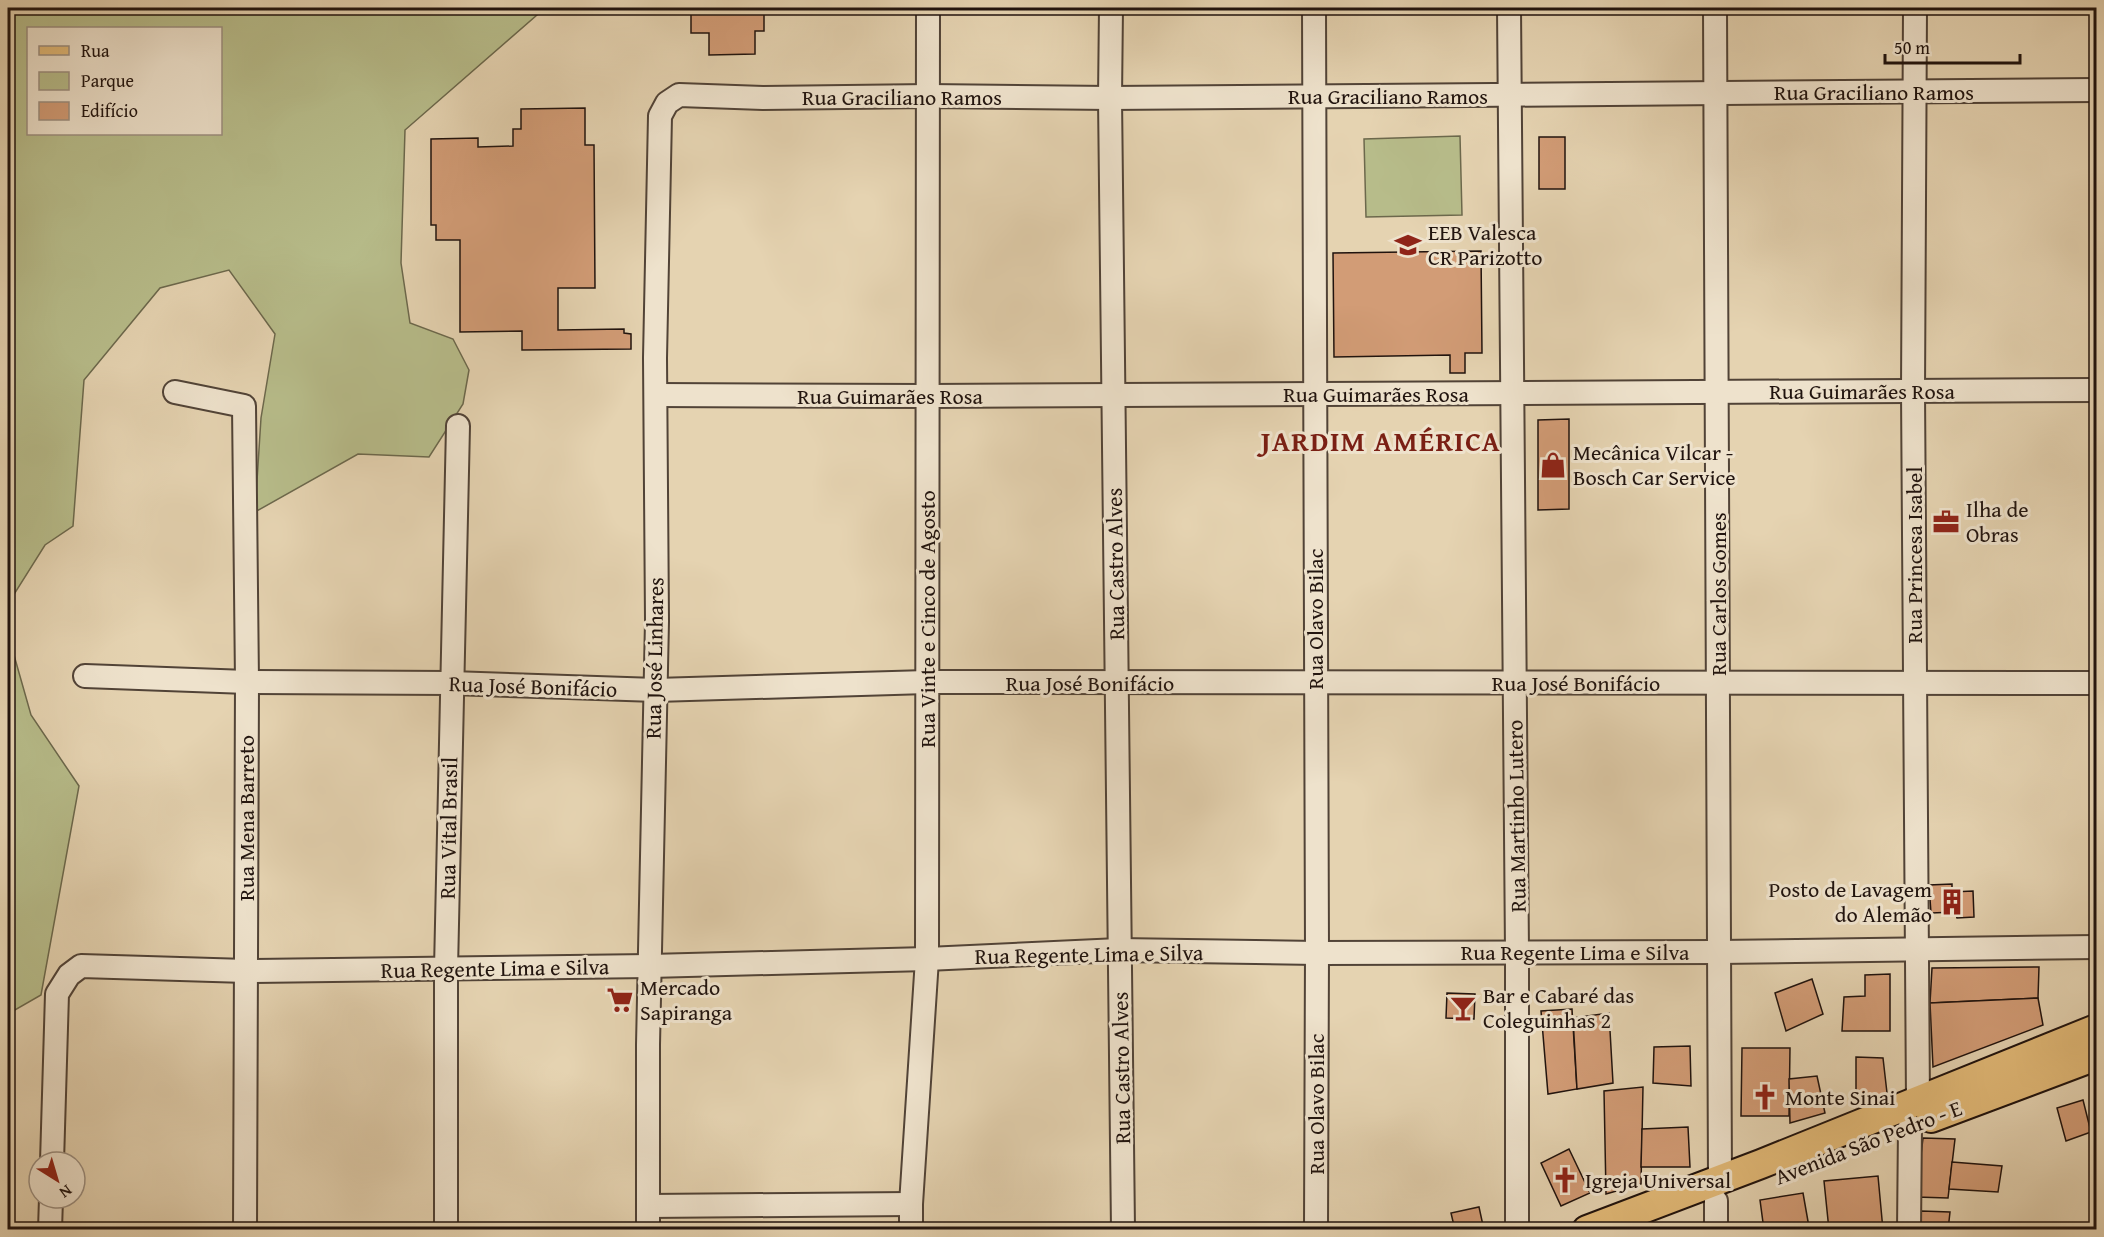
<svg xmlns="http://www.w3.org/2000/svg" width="2104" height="1237" viewBox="0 0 2104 1237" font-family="'Gentium Book Plus',serif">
<rect width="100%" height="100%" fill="#e5d3b1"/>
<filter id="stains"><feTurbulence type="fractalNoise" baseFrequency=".00333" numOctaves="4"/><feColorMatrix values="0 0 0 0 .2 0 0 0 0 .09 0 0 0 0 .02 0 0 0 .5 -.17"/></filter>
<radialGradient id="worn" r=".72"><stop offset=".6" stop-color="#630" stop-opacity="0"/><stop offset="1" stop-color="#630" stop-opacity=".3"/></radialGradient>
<g fill="#b7bc8a" stroke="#6c684c" stroke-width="1.5" fill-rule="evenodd">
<path d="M 8,8 L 404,8 L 411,13 L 416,8 L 545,8 L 405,130 L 401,263 L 410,323 L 453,339 L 469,370 L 463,404 L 429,457 L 358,454 L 255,512 L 261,418 L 275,334 L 229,270 L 160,288 L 84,380 L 73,526 L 45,545 L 8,604 ZM 28,28 L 220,28 L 220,134 L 28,134 Z"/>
<path d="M 1460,136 L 1462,215 L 1366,217 L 1364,139 Z"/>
<path d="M 8,634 L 31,715 L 79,786 L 41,995 L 8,1014 Z"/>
</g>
<g fill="#d29c76" stroke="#20130e" stroke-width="1.5">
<path d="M 691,8 L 764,8 L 764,31 L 755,31 L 755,54 L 709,55 L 709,33 L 691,33 Z"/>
<path d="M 585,108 L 585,145 L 594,145 L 595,288 L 558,288 L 558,330 L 624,329 L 624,333 L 631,334 L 631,349 L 522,350 L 522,331 L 460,332 L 460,240 L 436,240 L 436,225 L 431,225 L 431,139 L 478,138 L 478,147 L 513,146 L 513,129 L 521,129 L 521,109 Z"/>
<rect x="1539" y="137" width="26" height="52"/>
<path d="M 1481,251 L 1482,353 L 1465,353 L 1465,373 L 1450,373 L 1450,355 L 1334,357 L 1333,253 Z"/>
<path d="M 1569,419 L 1569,509 L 1538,510 L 1538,420 Z"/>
<path d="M 1952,884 L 1952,892 L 1973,891 L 1974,917 L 1957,918 L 1955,912 L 1931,913 L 1929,885 Z"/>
<path d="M 2039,967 L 2038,998 L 1930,1003 L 1932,968 Z"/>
<path d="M 1890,974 L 1890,1031 L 1842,1031 L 1844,997 L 1865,996 L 1865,975 Z"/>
<path d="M 1812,979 L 1823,1014 L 1786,1031 L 1775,993 Z"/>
<path d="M 1447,993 L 1475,994 L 1474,1019 L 1446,1018 Z"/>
<path d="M 2038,998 L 2043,1025 L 1933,1067 L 1930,1003 Z"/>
<path d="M 1572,1009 L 1577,1089 L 1548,1094 L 1541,1011 Z"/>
<path d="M 1609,1013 L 1613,1083 L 1577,1089 L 1573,1018 Z"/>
<path d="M 1690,1046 L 1691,1086 L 1653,1083 L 1654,1047 Z"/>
<path d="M 1742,1048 L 1790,1048 L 1789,1116 L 1741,1116 Z"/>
<path d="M 1856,1057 L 1883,1058 L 1887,1093 L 1856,1107 Z"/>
<path d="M 1817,1076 L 1825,1113 L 1790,1123 L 1789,1079 Z"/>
<path d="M 1643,1087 L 1641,1184 L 1606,1194 L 1604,1091 Z"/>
<path d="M 2083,1100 L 2091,1132 L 2066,1141 L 2057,1108 Z"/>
<path d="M 1688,1127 L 1690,1167 L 1641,1167 L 1642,1129 Z"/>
<path d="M 1923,1138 L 1955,1139 L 1948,1198 L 1916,1197 Z"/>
<path d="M 1569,1149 L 1590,1193 L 1561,1206 L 1541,1163 Z"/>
<path d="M 1952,1162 L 2002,1166 L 1998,1192 L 1949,1189 Z"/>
<path d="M 1878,1176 L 1883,1230 L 1829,1230 L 1824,1181 Z"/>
<path d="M 1803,1193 L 1809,1227 L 1790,1230 L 1764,1230 L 1760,1200 Z"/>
<path d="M 1479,1207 L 1484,1230 L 1455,1230 L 1451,1213 Z"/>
<path d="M 1921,1211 L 1950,1212 L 1948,1230 L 1920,1230 Z"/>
</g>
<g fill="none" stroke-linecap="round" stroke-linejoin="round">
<g stroke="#514337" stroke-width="26">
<g id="minor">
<path d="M 1111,8 L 1110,98 L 1123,1230"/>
<path d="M 1314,8 L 1317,953 L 1316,1230"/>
<path d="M 1509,8 L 1517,952 L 1517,1230"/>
<path d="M 1715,8 L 1720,1180"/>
<path d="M 1915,8 L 1913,391 L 1918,1102"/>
<path d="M 175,392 L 244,406 L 247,682 L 245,1230"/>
<path d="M 656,395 L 928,396 L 2096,390"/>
<path d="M 85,676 L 247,682 L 451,683 L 656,690 L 927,682 L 2096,683"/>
<path d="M 52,1162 L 57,994 L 69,975 L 81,966 L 246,971 L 650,966 L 927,959 L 1119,950 L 1317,953 L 1719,952 L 2096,947"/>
<path d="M 1716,1201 L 1716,1230"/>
<path d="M 648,1206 L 911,1204"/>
<path d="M 50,1230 L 51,1198"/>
<path d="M 446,1230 L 446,969 L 458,426"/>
<path d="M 648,1230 L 648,1045 L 657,621 L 655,358 L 660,116 L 667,103 L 679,95 L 763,98 L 929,96 L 1110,98 L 2096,90"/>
<path d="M 911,1230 L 911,1204 L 927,959 L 928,8"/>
<path d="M 1909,1230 L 1910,1126"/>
</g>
</g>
<g stroke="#20130e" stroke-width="32">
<g id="major">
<path d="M 1931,1118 L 2096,1056"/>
<path d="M 1587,1230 L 1761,1164 L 2096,1029"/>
</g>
</g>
<use href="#minor" stroke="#eee2cc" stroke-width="22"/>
<use href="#major" stroke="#e2ba78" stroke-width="28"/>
</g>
<defs>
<g id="school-bare" transform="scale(2.07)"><path d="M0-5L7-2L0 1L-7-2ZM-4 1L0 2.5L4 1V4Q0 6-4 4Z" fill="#8f2418" stroke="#eee2cc" stroke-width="2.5" paint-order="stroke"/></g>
<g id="shop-bare" transform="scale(2.07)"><path d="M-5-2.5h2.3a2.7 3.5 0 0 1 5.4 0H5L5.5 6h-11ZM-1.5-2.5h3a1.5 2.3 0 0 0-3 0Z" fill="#8f2418" stroke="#eee2cc" stroke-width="2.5" paint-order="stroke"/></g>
<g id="office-bare" transform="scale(2.07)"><path d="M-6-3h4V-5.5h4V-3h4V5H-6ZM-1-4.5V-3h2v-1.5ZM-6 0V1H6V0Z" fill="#8f2418" stroke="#eee2cc" stroke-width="2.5" paint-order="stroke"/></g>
<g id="building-bare" transform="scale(2.07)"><path d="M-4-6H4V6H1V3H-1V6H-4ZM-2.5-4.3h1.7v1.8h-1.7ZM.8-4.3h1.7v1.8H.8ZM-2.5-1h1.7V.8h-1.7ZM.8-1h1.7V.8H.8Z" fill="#8f2418" stroke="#eee2cc" stroke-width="2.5" paint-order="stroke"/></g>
<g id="supermarket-bare" transform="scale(2.07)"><path d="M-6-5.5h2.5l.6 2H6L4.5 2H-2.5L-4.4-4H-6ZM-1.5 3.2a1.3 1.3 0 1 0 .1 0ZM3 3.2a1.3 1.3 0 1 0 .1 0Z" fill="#8f2418" stroke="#eee2cc" stroke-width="2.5" paint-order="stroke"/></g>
<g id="bar-bare" transform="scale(2.07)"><path d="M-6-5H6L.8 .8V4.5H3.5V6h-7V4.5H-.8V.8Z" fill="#8f2418" stroke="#eee2cc" stroke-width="2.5" paint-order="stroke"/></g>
<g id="church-bare" transform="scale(2.07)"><path d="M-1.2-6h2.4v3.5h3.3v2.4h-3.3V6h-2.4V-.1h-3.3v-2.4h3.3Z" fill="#8f2418" stroke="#eee2cc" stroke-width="2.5" paint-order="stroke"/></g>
</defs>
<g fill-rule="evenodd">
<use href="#school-bare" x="1408" y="245"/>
<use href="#shop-bare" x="1553" y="465"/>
<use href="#office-bare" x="1946" y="522"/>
<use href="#building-bare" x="1952" y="902"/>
<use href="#supermarket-bare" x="620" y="1000"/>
<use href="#bar-bare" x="1463" y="1008"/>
<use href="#church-bare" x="1765" y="1097"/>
<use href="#church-bare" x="1565" y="1180"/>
</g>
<g text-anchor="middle" stroke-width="6" stroke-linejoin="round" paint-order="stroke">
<g font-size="22" fill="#20130e" stroke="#eee2cc">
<text x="1874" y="100">Rua Graciliano Ramos</text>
<text x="1388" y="104">Rua Graciliano Ramos</text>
<text x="902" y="105">Rua Graciliano Ramos</text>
<text x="1862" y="399">Rua Guimarães Rosa</text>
<text x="1376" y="402">Rua Guimarães Rosa</text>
<text x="890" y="404">Rua Guimarães Rosa</text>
<text transform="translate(1914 555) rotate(-90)" y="8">Rua Princesa Isabel</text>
<text transform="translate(1115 564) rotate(-91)" y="8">Rua Castro Alves</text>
<text transform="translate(1718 594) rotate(-90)" y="8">Rua Carlos Gomes</text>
<text transform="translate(927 619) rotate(-90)" y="8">Rua Vinte e Cinco de Agosto</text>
<text transform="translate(1315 619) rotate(-90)" y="8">Rua Olavo Bilac</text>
<text transform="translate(654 658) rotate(-89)" y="8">Rua José Linhares</text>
<text x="1090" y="691">Rua José Bonifácio</text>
<text x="1576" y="691">Rua José Bonifácio</text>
<text transform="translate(533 686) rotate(2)" y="8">Rua José Bonifácio</text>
<text transform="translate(1516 816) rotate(-91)" y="8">Rua Martinho Lutero</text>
<text transform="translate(246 818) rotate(-90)" y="8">Rua Mena Barreto</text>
<text transform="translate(448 828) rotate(-89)" y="8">Rua Vital Brasil</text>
<text x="1575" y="960">Rua Regente Lima e Silva</text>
<text transform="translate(1089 954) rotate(-1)" y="8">Rua Regente Lima e Silva</text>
<text transform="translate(495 968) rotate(-1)" y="8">Rua Regente Lima e Silva</text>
<text transform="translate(1121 1068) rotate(-91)" y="8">Rua Castro Alves</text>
<text transform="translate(1316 1104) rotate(-90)" y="8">Rua Olavo Bilac</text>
<text transform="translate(1868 1142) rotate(-21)" y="8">Avenida São Pedro - E</text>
</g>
<g font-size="22" fill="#20130e" stroke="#eee2cc" text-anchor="start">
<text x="1428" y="240">EEB Valesca<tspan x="1428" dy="25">CR Parizotto</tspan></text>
<text x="1573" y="460">Mecânica Vilcar -<tspan x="1573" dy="25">Bosch Car Service</tspan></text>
<text x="1966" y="517">Ilha de<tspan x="1966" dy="25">Obras</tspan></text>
<text x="1932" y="897" text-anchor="end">Posto de Lavagem<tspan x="1932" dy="25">do Alemão</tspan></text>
<text x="640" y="995">Mercado<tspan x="640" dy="25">Sapiranga</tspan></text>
<text x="1483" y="1003">Bar e Cabaré das<tspan x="1483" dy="25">Coleguinhas 2</tspan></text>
<text x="1785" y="1105">Monte Sinai</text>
<text x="1585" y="1188">Igreja Universal</text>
</g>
<g font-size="28" font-weight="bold" letter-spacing="1.5" fill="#7a1f14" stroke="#eee2cc">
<text x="1381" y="451">JARDIM AMÉRICA</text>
</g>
</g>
<rect width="2104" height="1237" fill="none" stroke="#e5d3b1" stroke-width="30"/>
<rect x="9" y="9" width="2086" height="1219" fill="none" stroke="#20130e" stroke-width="3"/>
<rect x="15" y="15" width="2074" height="1207" fill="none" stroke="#20130e" stroke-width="1.5"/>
<rect x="27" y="27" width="195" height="108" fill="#eee2cc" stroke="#9c8f80" stroke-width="1.5"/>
<rect x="39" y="46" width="30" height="9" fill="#e2ba78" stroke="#9c8f80" stroke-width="1.5"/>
<text x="81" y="57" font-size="18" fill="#20130e">Rua</text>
<rect x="39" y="72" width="30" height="18" fill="#b7bc8a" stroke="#9c8f80" stroke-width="1.5"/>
<text x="81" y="87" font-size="18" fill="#20130e">Parque</text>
<rect x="39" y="102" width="30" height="18" fill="#d29c76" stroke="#9c8f80" stroke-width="1.5"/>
<text x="81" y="117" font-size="18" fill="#20130e">Edifício</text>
<g transform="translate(57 1180) rotate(143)"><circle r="28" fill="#eee2cc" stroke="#9c8f80" stroke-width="1.5"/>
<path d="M0-4.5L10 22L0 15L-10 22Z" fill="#8f2418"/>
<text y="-9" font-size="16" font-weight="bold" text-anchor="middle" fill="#20130e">N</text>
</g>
<path d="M1885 54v9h135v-9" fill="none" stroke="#20130e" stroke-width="3"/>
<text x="1894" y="54" font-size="18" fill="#20130e" stroke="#eee2cc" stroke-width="4.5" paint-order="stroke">50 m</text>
<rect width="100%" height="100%" filter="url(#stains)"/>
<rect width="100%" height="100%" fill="url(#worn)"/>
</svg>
